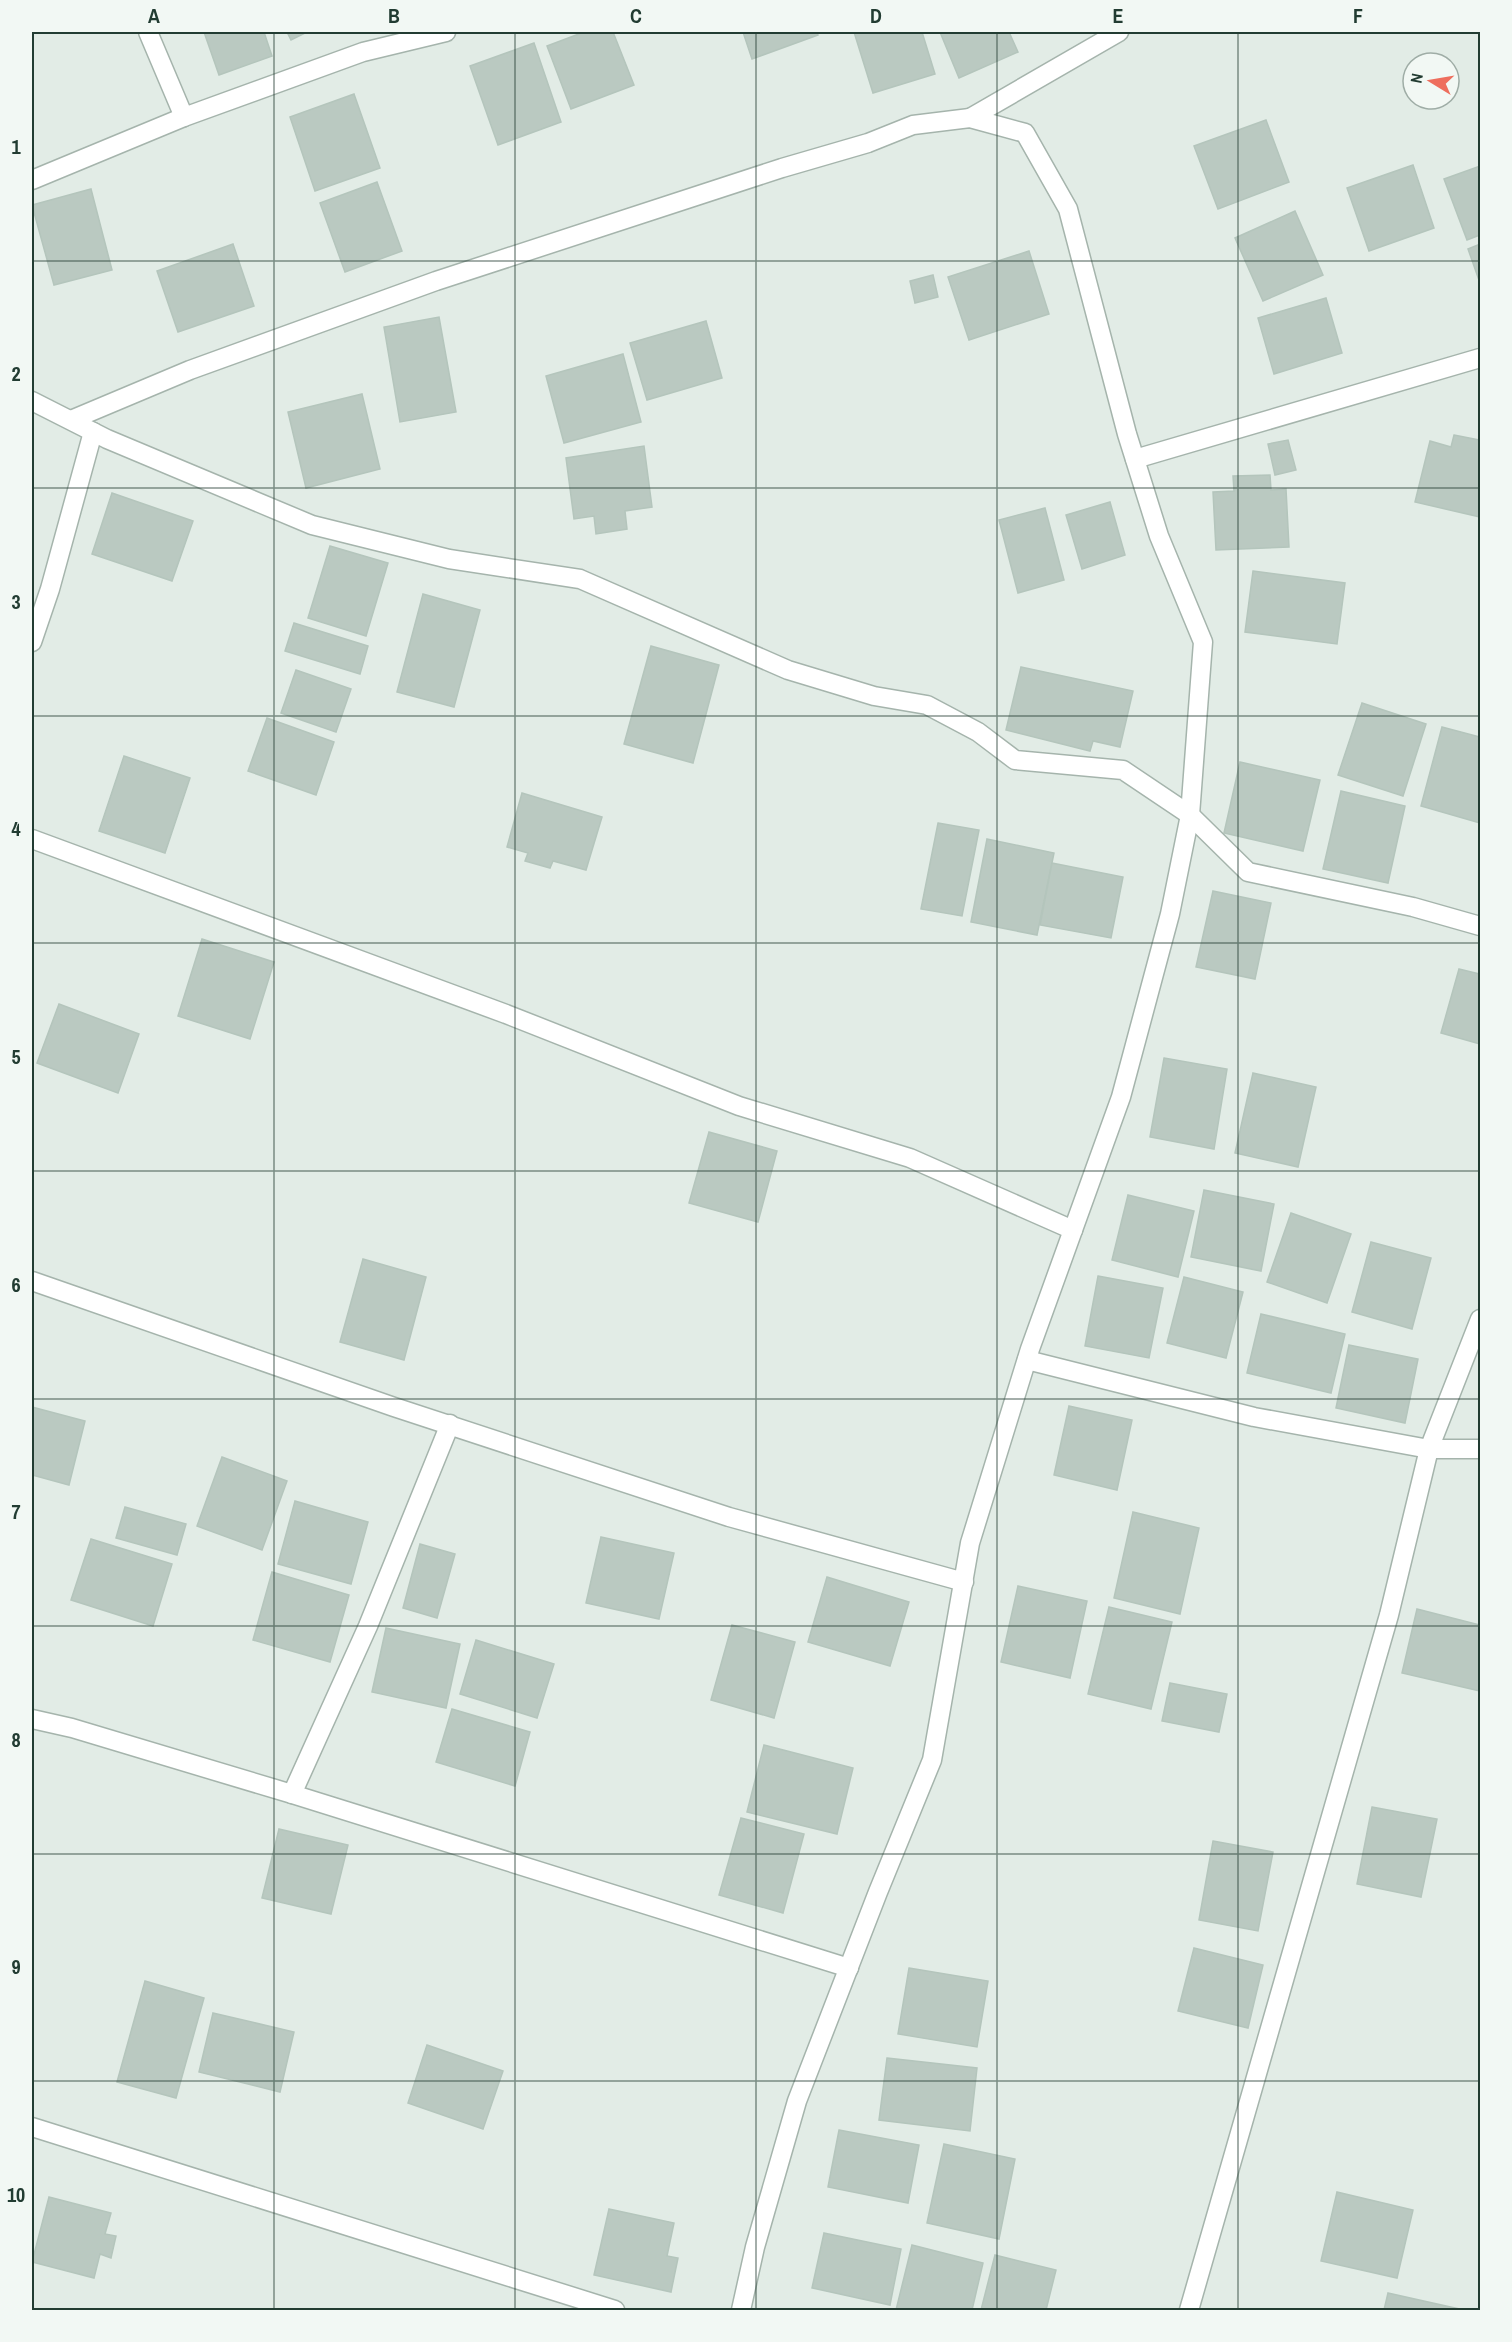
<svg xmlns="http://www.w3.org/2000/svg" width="1512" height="2342" viewBox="0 0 1512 2342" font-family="'Archivo Narrow',sans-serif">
<rect width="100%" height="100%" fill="#e2ece6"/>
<g fill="#bac9c1" stroke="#b4c5bc" stroke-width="1.5">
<path d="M 204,32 L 264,32 L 272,56 L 219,75 Z"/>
<path d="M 287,32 L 307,32 L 291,40 Z"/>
<path d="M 584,32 L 613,32 L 634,85 L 571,109 L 547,46 Z"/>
<path d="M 743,32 L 817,32 L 818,35 L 752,59 Z"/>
<path d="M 854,32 L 922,32 L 935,74 L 873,93 Z"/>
<path d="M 940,32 L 1009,32 L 1018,52 L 959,78 Z"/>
<path d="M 534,43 L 561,122 L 498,145 L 470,66 Z"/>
<path d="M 354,94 L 380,168 L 315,191 L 290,117 Z"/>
<path d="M 1266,120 L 1289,182 L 1218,209 L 1194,146 Z"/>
<path d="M 1413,165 L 1434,228 L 1369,251 L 1347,188 Z"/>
<path d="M 1480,166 L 1480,235 L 1467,240 L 1444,179 Z"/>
<path d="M 377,182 L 402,251 L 345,272 L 320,203 Z"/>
<path d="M 91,189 L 112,270 L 54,285 L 32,205 Z"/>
<path d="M 1295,211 L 1323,275 L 1263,301 L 1235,238 Z"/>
<path d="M 233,244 L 254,306 L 178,332 L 157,271 Z"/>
<path d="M 1480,244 L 1480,283 L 1468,249 Z"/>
<path d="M 1029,251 L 1049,314 L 969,340 L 948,277 Z"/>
<path d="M 933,275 L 938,297 L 915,303 L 910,281 Z"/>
<path d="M 1326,298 L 1342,353 L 1274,374 L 1258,318 Z"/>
<path d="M 439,317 L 456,412 L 400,422 L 384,327 Z"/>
<path d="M 706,321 L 722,378 L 647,400 L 630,343 Z"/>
<path d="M 623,354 L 641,422 L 564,443 L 546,376 Z"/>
<path d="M 362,394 L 380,469 L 306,488 L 288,412 Z"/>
<path d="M 1454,435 L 1480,440 L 1480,517 L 1415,502 L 1430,441 L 1451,447 Z"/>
<path d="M 1288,440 L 1296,470 L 1275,475 L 1268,444 Z"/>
<path d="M 644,446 L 652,507 L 625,511 L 627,529 L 596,534 L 594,516 L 574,519 L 566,458 Z"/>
<path d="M 1270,475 L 1271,490 L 1286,489 L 1289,547 L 1216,550 L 1213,492 L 1234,491 L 1233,476 Z"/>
<path d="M 112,493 L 193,521 L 172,581 L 92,554 Z"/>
<path d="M 1110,502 L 1125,555 L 1082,569 L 1066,515 Z"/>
<path d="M 1045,508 L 1064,580 L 1018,593 L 999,520 Z"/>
<path d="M 330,546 L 388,563 L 366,636 L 308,618 Z"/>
<path d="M 1253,571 L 1345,583 L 1337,644 L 1245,632 Z"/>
<path d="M 423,594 L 480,610 L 454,707 L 397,692 Z"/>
<path d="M 294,623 L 368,646 L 360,674 L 285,651 Z"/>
<path d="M 651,646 L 719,665 L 693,763 L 624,744 Z"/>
<path d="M 1021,667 L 1133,691 L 1120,747 L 1093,741 L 1090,751 L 1006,730 Z"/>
<path d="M 296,670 L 351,689 L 336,732 L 281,713 Z"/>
<path d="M 1362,703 L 1426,724 L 1403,796 L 1338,775 Z"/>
<path d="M 267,718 L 334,742 L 316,795 L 248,771 Z"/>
<path d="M 1442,727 L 1480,737 L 1480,823 L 1421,806 Z"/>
<path d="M 124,756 L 190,778 L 165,853 L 99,831 Z"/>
<path d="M 1240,762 L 1320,780 L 1303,851 L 1224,833 Z"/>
<path d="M 1341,791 L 1405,806 L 1388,883 L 1323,869 Z"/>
<path d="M 522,793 L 602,817 L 586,870 L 553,861 L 550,868 L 525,861 L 528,853 L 507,847 Z"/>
<path d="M 938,823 L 979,830 L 962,916 L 921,909 Z"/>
<path d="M 987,839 L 1054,853 L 1037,935 L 971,922 Z"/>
<path d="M 1052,863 L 1123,877 L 1111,938 L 1040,925 Z"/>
<path d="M 1213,891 L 1271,903 L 1255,979 L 1196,967 Z"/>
<path d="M 202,939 L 274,962 L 250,1039 L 178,1016 Z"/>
<path d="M 1459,969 L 1480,974 L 1480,1044 L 1441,1033 Z"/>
<path d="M 59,1004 L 139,1034 L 118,1093 L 37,1063 Z"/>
<path d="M 1164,1058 L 1227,1069 L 1214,1149 L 1150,1137 Z"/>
<path d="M 1253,1073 L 1316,1087 L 1298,1167 L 1235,1153 Z"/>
<path d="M 709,1132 L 777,1151 L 758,1222 L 689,1203 Z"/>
<path d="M 1204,1190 L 1274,1204 L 1261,1271 L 1191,1257 Z"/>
<path d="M 1128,1195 L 1194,1211 L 1178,1277 L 1112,1260 Z"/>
<path d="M 1291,1213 L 1351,1234 L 1327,1303 L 1267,1282 Z"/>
<path d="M 1371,1242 L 1431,1258 L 1412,1329 L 1352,1312 Z"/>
<path d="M 363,1259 L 426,1277 L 404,1360 L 340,1342 Z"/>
<path d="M 1098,1276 L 1163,1288 L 1149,1358 L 1085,1346 Z"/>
<path d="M 1184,1277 L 1243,1292 L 1226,1358 L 1167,1343 Z"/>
<path d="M 1261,1314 L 1345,1334 L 1331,1393 L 1247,1373 Z"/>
<path d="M 1349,1345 L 1418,1359 L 1405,1423 L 1336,1408 Z"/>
<path d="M 1069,1406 L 1132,1420 L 1117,1490 L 1054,1475 Z"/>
<path d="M 32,1407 L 85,1421 L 69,1485 L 32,1475 Z"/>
<path d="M 222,1457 L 287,1481 L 262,1550 L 197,1526 Z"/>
<path d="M 295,1501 L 368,1522 L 351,1584 L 278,1564 Z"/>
<path d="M 125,1507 L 186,1524 L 177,1555 L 116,1538 Z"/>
<path d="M 1133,1512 L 1199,1528 L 1180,1614 L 1114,1598 Z"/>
<path d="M 601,1537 L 674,1553 L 659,1619 L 586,1603 Z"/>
<path d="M 91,1539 L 172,1564 L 153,1626 L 71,1600 Z"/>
<path d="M 420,1544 L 455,1554 L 437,1618 L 403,1608 Z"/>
<path d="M 272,1572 L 349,1595 L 330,1662 L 253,1640 Z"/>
<path d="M 827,1577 L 909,1602 L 890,1666 L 808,1642 Z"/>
<path d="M 1018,1586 L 1087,1601 L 1070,1678 L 1001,1662 Z"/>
<path d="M 1109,1607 L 1172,1622 L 1151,1709 L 1088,1694 Z"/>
<path d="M 1417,1609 L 1480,1625 L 1480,1691 L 1402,1673 Z"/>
<path d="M 732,1625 L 795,1642 L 774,1718 L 711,1700 Z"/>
<path d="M 386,1628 L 460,1644 L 446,1708 L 372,1692 Z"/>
<path d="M 476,1640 L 554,1664 L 537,1718 L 460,1694 Z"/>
<path d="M 1170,1683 L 1227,1694 L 1219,1732 L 1162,1721 Z"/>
<path d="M 452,1709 L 530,1732 L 515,1786 L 436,1762 Z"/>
<path d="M 764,1745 L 853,1768 L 837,1834 L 747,1812 Z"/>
<path d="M 1372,1807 L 1437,1819 L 1421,1897 L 1357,1884 Z"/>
<path d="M 741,1818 L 804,1834 L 783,1913 L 719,1895 Z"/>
<path d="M 279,1829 L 348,1845 L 331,1914 L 262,1898 Z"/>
<path d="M 1213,1841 L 1273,1852 L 1258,1931 L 1199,1920 Z"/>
<path d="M 1194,1948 L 1263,1965 L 1248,2028 L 1178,2011 Z"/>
<path d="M 909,1968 L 988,1981 L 977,2047 L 898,2034 Z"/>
<path d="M 145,1981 L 204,1998 L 176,2098 L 117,2082 Z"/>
<path d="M 213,2013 L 294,2032 L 280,2092 L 199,2072 Z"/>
<path d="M 427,2045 L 503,2071 L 483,2129 L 408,2103 Z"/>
<path d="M 887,2058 L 977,2068 L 970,2131 L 879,2120 Z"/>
<path d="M 839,2130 L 919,2145 L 908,2203 L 828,2187 Z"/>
<path d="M 944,2144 L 1015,2159 L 999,2239 L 927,2223 Z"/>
<path d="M 1337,2192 L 1413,2210 L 1397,2278 L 1321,2261 Z"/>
<path d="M 49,2197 L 111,2213 L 105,2234 L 116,2236 L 111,2258 L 100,2254 L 94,2278 L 32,2262 Z"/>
<path d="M 609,2209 L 674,2223 L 667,2256 L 678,2258 L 671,2292 L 594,2275 Z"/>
<path d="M 824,2233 L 901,2249 L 890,2305 L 812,2288 Z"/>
<path d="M 912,2245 L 983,2263 L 972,2310 L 896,2310 Z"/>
<path d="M 995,2255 L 1056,2270 L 1046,2310 L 981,2310 Z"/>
<path d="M 1388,2293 L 1464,2310 L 1384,2310 Z"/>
</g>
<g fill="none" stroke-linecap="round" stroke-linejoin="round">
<g stroke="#a5b4ac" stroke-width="21">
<g id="minor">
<path d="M 148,32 L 184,117"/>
<path d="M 970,118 L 1119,32"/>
<path d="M 32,180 L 184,117 L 363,52 L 446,32"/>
<path d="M 32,401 L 107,439 L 312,525 L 449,559 L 580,579 L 788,670 L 874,696 L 927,705 L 978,732 L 1015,760 L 1123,770 L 1190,815 L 1248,872 L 1413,907 L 1480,926"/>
<path d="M 71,420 L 190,370 L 436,281 L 782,168 L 868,143 L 913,125 L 970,118 L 1025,133 L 1068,209 L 1127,434 L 1159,536 L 1203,642 L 1190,815 L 1170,914 L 1121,1097 L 1030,1349 L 970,1543 L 932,1760 L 878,1892 L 797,2101 L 755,2247 L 741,2310"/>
<path d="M 1135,459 L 1480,358"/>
<path d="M 32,642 L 50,589 L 93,432"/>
<path d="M 32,839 L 506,1014 L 739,1106 L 910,1158 L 1073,1230"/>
<path d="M 32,1281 L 394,1407 L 729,1517 L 964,1582"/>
<path d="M 1027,1360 L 1254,1417 L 1429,1449 L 1480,1449"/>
<path d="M 32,1719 L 72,1728 L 292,1794 L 849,1968"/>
<path d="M 292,1794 L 368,1626 L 450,1424"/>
<path d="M 32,2127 L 615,2310"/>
<path d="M 1189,2310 L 1389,1615 L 1429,1449 L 1480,1319"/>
</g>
</g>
<use href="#minor" stroke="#fff" stroke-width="18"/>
</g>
<path fill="none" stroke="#223c32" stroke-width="1.5" stroke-opacity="0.55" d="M 274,32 L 274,2310M 515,32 L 515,2310M 756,32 L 756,2310M 997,32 L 997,2310M 1238,32 L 1238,2310M 32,261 L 1480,261M 32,488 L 1480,488M 32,716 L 1480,716M 32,943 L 1480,943M 32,1171 L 1480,1171M 32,1399 L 1480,1399M 32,1626 L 1480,1626M 32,1854 L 1480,1854M 32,2081 L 1480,2081"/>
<rect width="1512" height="2342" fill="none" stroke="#f2f8f4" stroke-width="66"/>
<g transform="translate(1431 81) rotate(281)"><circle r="28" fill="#f2f8f4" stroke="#9fada6" stroke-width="1.5"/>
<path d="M0-4.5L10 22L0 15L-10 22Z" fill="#ee6e5d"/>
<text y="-9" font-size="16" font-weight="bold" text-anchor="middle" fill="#223c32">N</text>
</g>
<rect x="33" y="33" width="1446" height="2276" fill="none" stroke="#223c32" stroke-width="2"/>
<g font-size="20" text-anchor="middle" font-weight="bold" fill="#223c32">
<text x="154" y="23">A</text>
<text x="394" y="23">B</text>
<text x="636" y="23">C</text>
<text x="876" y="23">D</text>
<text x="1118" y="23">E</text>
<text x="1358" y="23">F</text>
<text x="16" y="154">1</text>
<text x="16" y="381">2</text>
<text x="16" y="609">3</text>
<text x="16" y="836">4</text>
<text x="16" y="1064">5</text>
<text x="16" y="1292">6</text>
<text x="16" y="1519">7</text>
<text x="16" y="1747">8</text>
<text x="16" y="1974">9</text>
<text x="16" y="2202">10</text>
</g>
</svg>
